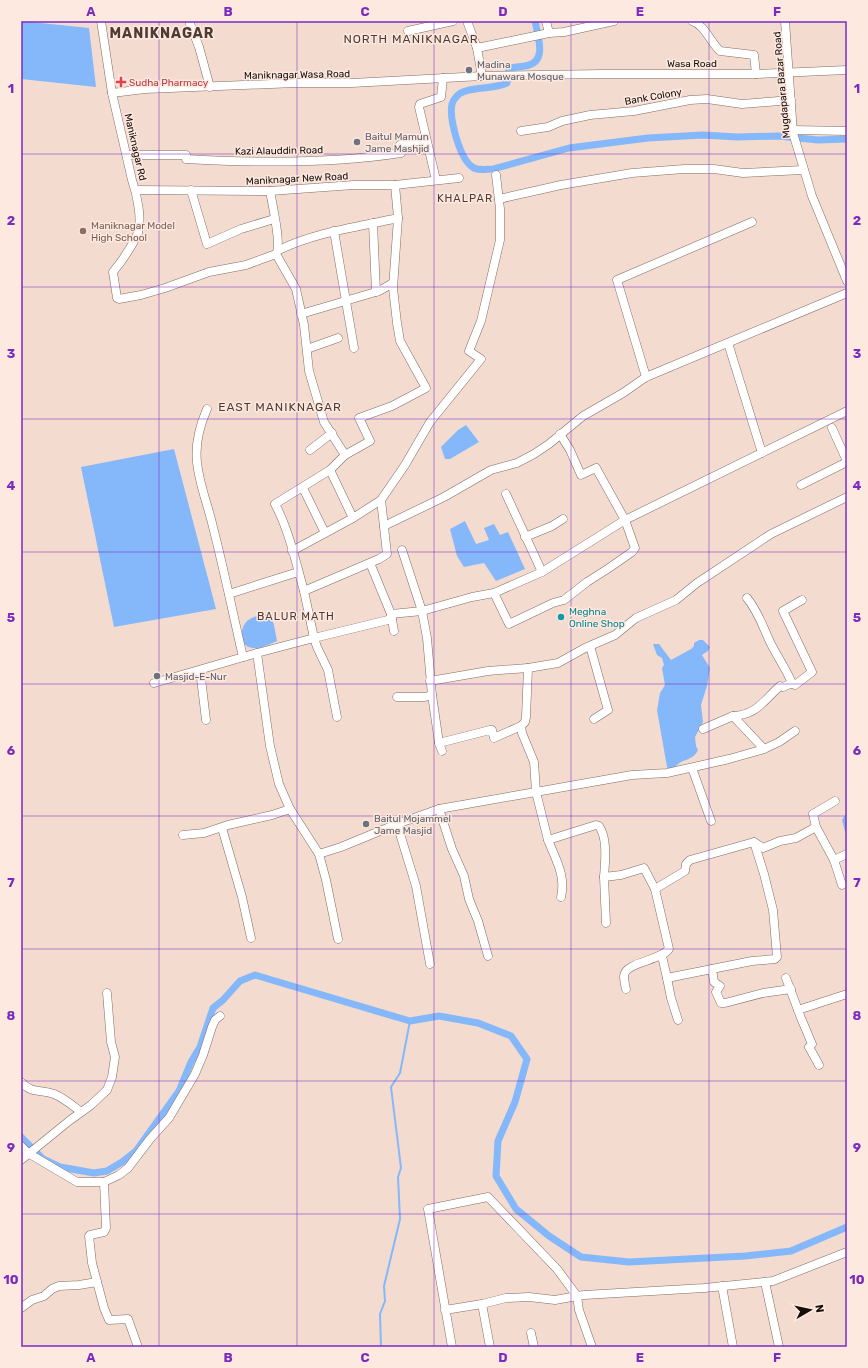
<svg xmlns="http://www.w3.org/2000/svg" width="868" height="1368" viewBox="0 0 868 1368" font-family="Rubik,sans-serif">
<rect width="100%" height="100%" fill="#f4dbd0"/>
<g fill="#84b8fa">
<path d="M 21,21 L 89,28 L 96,87 L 21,79 Z"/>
<path d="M 466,425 L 479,442 L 450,459 L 445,459 L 441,447 L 458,430 Z"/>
<path d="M 174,449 L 216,609 L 114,627 L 81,467 Z"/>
<path d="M 465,521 L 476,544 L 489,540 L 484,528 L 494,524 L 500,535 L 508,532 L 525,569 L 496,581 L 484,563 L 464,567 L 457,556 L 450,529 Z"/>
<path d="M 265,614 L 271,617 L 274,625 L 277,641 C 270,644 261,649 253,648 C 239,647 239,629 247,621 C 252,617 259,615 265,614 Z"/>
<path d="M 699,640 L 703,640 L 710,647 L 708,651 L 702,655 L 710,668 L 707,686 L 701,705 L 703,722 L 695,737 L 696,746 L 698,750 C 694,760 683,759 677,765 C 674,768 674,769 670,771 L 667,767 L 657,710 L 660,693 L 665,685 L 662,668 L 664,665 L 662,658 L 657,655 L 653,644 L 659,644 L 671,660 L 691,649 L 694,646 L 694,643 Z"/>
<path d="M 847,812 L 847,834 L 846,835 L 842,820 Z"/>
</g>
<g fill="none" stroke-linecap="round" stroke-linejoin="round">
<path stroke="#84b8fa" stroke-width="2" d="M 381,1347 L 380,1314 L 385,1301 L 384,1286 L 400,1219 L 398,1177 L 401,1168 L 391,1087 L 400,1073 L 410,1021"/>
<g stroke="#84b8fa" stroke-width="7">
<path d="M 535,21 C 538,37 548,63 525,66 C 519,67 514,67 509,68 L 507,83 C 493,90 465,86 457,96 C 455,98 453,101 452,104 C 449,119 460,161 474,168 C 480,171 486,169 493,169 L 569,148 L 648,138 L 703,135 L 737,137 L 778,136 L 818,140 L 847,139"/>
<path d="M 21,1137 L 43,1159 L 60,1167 L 94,1173 L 107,1171 L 122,1162 L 136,1151 L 179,1091 L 191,1062 L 200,1047 L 213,1008 L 223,1000 L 240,981 L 255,975 L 410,1021 L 439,1016 L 478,1023 L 511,1036 L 527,1059 L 515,1102 L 498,1141 L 496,1176 L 516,1209 L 549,1236 L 581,1257 L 629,1262 L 745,1256 L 791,1251 L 847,1227"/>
</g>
<g stroke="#816c62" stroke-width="9">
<g id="minor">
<path d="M 101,21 L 112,93 L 132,180 C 137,194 143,222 137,235 C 131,248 122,261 113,272 L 117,298 L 119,299 L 141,295 L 165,288 L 209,272 L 246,265 L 276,254"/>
<path d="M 189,21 L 199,47 L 210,87"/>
<path d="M 467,21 L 477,48 L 482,76"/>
<path d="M 546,21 L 549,33"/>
<path d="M 692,21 C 705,25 710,42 720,51 L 754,55 L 756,74"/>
<path d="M 785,21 L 793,133 L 812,196 L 847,281"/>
<path d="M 408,31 L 453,21"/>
<path d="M 477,48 L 549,33 L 564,32 L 614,21"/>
<path d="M 112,93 L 145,89 L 295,83 L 352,83 L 482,76 L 602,74 L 756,74 L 847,70"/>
<path d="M 793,130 L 847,131"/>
<path d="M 521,131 L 548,127 L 562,121 L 590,115 L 634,111 L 690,100 L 707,99 L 742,104 L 791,100"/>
<path d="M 127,155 L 186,155 L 186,159 C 257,163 331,164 401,153 L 400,145 L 426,139"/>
<path d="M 496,175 L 500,209 L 500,240 L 481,321 L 469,351 L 481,359 L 430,422 L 405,465 L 381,500 L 387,554 L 379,559 L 304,591 L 314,638 L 257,653 L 270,746 L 279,784 L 290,809 L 319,854 L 341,847 L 397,824 L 439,809 L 632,775 L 667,773 L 729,759 L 764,749 L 733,716 L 703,729"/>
<path d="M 436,180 L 419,107 L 420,104 L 441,97 L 443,78"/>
<path d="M 136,190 L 270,191 L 354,185 L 395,185 L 459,178"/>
<path d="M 191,190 L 207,244 L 241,229 L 274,219"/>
<path d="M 270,191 C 272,203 282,246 276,254 L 296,289 L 304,325 L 309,371 L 324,422 L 345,455 L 330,470 L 353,518 L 381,500"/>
<path d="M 499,199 L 561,185 L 632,173 L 684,169 L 714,169 L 743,173 L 803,170"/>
<path d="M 373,223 L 376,292"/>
<path d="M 334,231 L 354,348"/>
<path d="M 279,250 C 316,232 358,227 398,218"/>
<path d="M 301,314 L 379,291 L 393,283"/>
<path d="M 728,343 L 762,453"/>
<path d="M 307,349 L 338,338"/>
<path d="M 646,377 L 617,280 L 752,222"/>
<path d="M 207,409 C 200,425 195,444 197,462 C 199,484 208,505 213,527 C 224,570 233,614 243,657"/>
<path d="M 832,428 L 847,461"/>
<path d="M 310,450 L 332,433"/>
<path d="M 345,455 L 370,441 L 359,418 L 392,406 L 426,388 L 400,341 L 397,323 L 393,288 L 398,218 L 395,185"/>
<path d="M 801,485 L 847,462"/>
<path d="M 303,488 L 325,533"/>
<path d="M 506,494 L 542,572"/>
<path d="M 384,526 L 444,497 L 491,470 L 517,463 L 534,454 L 549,444 L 583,416 L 623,393 L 646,377 L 847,293"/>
<path d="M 525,537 L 552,526 L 563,519"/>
<path d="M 402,550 L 422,611 L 427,638 L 432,695 L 439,743 L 442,751"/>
<path d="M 292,551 L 353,518"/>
<path d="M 370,563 L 391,614 L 394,631"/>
<path d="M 304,591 C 296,563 289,530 275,504 L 330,470"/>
<path d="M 494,593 L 509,624 L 553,603 L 564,600 L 587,582 L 609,568 L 632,552 L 635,548 L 625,520 L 596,468 L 581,475 L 570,450 L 560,434"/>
<path d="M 229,594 L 298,572"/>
<path d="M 391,614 L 422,611 L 472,597 L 494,593 L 542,572 L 625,520 L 847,411"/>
<path d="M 590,646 L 608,710 L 594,719"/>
<path d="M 200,670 L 206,720"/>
<path d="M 430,681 L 488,671 L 528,668"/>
<path d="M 154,683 L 257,653"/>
<path d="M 792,684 L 795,685 L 812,672 L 783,611 L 802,600"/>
<path d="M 397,697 L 425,697 L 432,695"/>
<path d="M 733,716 C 757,715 764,700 780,686 L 783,687 L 792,683 C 786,669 777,656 770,642 C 763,627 758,611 747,598"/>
<path d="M 337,717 L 328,670 L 317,647 L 314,638 L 392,619"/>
<path d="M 521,726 L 525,722 L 526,717 L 528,668 L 558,663 L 585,648 L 615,635 L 636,618 L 676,600 L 697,583 L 771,534 L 847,497"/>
<path d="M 439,743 L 490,730 L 492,730 L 494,738 L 521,726 L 522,733 L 534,762 L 536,792 L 548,840 L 596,825 L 599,826 C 608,839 605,862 604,877 L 621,875 L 644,868 L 655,889 L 685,871 L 686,864 L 690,860 L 754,842 L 763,848 L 780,841 L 796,838 L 816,827 L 834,860 L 847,854"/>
<path d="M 764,749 L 779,742 L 795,731"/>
<path d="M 692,768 L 711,821"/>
<path d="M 439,809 L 452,849 L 464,876 L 469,899 L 478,921 L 488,956"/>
<path d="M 397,824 L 416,886 L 430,964"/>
<path d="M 816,827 L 813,814 L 835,801"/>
<path d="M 222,828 L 242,897 L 251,938"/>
<path d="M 183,835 L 204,833 L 228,825 L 272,815 L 290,809"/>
<path d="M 548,840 C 556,860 566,876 561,897"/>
<path d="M 754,842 L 764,874 L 773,910 L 777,957 L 775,959 L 752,961 L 712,969 L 714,982 L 720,986 L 716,992 L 721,1003 L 725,1003 L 763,993 L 791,989"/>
<path d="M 319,854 L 326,880 L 338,939"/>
<path d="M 834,860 L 842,885"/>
<path d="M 604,877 L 606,923"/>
<path d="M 662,956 L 667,978"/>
<path d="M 786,978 L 801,1018 L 812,1044 L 809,1047 L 819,1065"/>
<path d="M 626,989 C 625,985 624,980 624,976 C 625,962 660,961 669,949 L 655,889"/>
<path d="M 798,1010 L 847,994"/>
<path d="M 678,1020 L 671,998 L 667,978 L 712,969"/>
<path d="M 21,1082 C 32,1094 40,1089 54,1094 C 64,1098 72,1105 81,1112"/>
<path d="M 21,1146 L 28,1153 L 77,1182 L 104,1182 L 119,1175 L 128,1168 L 150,1139 L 169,1118 L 195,1074 L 203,1055 L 212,1027 L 215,1020 L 220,1016"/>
<path d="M 21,1160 L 69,1121 L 91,1105 L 107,1090 L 112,1077 L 115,1057 L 111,1042 L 107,993"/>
<path d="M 104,1182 L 106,1228 L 104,1232 L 90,1235 L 89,1236 L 92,1263 L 104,1308 L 109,1320 L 128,1319 L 138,1347"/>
<path d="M 765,1282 L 779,1347"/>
<path d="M 722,1286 L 733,1347"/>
<path d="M 482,1304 L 490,1347"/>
<path d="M 21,1308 L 32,1300 L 44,1296 L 52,1289 L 59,1286 L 79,1285 L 97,1282"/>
<path d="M 445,1310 L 482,1304 L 506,1298 L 529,1297 L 555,1300 L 577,1296 L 557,1269 L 488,1197 L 428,1209 L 452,1347"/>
<path d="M 531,1333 L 534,1347"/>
<path d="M 592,1347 L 579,1310 L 577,1296 L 584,1295 L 704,1288 L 773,1281 L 847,1252"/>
</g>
</g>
<use href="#minor" stroke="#fff" stroke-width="8"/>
</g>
<path fill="none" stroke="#7b2cbf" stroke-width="1" stroke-opacity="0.55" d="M 159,21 L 159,1347M 297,21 L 297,1347M 434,21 L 434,1347M 571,21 L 571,1347M 709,21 L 709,1347M 21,154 L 847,154M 21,287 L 847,287M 21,419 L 847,419M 21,552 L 847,552M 21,684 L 847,684M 21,816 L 847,816M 21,949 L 847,949M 21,1081 L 847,1081M 21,1214 L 847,1214"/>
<g fill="#6b7280" stroke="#fde9e0" stroke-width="1.5">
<circle cx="469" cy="70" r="4"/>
<circle cx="357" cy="142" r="4"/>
<circle cx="157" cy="676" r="4"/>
<circle cx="366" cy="824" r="4"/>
</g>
<path fill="#e0444e" stroke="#fde9e0" stroke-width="1.5" d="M119 76h4v4h4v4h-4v4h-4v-4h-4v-4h4z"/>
<circle fill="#8d6e63" stroke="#fde9e0" stroke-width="1.5" cx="83" cy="231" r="4"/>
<circle fill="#0f9aa8" stroke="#fde9e0" stroke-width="1.5" cx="561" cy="617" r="4"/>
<g text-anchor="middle" stroke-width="3" stroke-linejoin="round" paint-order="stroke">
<g font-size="10" fill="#150d09" stroke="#fde9e0">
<text x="692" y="67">Wasa Road</text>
<text transform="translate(297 74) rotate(-1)" y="4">Maniknagar Wasa Road</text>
<text transform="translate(781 85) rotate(-95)" y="4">Mugdapara Bazar Road</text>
<text transform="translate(653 96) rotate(-10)" y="4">Bank Colony</text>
<text transform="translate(136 147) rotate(77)" y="4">Maniknagar Rd</text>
<text transform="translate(279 150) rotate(-1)" y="4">Kazi Alauddin Road</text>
<text transform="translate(297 178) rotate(-3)" y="4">Maniknagar New Road</text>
</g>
<g font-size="10" fill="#5b616d" stroke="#fde9e0" text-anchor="start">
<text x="477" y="68">Madina<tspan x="477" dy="12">Munawara Mosque</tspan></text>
<text x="365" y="140">Baitul Mamun<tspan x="365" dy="12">Jame Mashjid</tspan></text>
<text x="165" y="680">Masjid-E-Nur</text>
<text x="374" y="822">Baitul Mojammel<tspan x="374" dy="12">Jame Masjid</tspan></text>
</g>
<g font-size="10" fill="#be3a42" stroke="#fde9e0" text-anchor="start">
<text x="129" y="86">Sudha Pharmacy</text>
</g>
<g font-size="10" fill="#785e54" stroke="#fde9e0" text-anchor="start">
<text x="91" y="229">Maniknagar Model<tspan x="91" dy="12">High School</tspan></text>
</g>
<g font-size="10" fill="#0d838f" stroke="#fde9e0" text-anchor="start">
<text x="569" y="615">Meghna<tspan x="569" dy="12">Online Shop</tspan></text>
</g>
<g font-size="11" letter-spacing="1" fill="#4f3b33" stroke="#fde9e0">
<text x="465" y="202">KHALPAR</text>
<text x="296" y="620">BALUR MATH</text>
</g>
<g font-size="12" letter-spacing="1" fill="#4f3b33" stroke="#fde9e0">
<text x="411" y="43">NORTH MANIKNAGAR</text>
<text x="280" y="411">EAST MANIKNAGAR</text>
</g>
<g font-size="14" font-weight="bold" letter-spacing="1" fill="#4f3b33" stroke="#fde9e0">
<text x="162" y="38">MANIKNAGAR</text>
</g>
</g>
<rect width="868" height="1368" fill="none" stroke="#fde9e0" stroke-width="44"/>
<g transform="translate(810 1310) rotate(81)" stroke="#fde9e0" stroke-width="3" paint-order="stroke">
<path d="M0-3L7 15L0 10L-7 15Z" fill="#150d09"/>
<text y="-6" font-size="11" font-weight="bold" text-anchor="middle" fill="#150d09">N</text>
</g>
<rect x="22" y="22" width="824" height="1324" fill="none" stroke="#7b2cbf" stroke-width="1.5"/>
<g font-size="13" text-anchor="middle" font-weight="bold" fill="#7b2cbf">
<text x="91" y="16">A</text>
<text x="228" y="16">B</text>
<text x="365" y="16">C</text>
<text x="503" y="16">D</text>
<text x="640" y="16">E</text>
<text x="777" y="16">F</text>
<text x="11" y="93">1</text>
<text x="857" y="93">1</text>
<text x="11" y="225">2</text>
<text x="857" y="225">2</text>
<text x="11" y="358">3</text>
<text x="857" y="358">3</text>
<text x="11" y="490">4</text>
<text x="857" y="490">4</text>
<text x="11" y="622">5</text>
<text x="857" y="622">5</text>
<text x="11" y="755">6</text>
<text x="857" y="755">6</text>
<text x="11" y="887">7</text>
<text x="857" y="887">7</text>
<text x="11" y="1020">8</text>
<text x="857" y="1020">8</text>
<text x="11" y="1152">9</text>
<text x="857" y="1152">9</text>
<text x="11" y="1284">10</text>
<text x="857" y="1284">10</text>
<text x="91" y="1362">A</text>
<text x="228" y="1362">B</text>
<text x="365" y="1362">C</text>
<text x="503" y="1362">D</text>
<text x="640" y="1362">E</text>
<text x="777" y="1362">F</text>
</g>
</svg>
